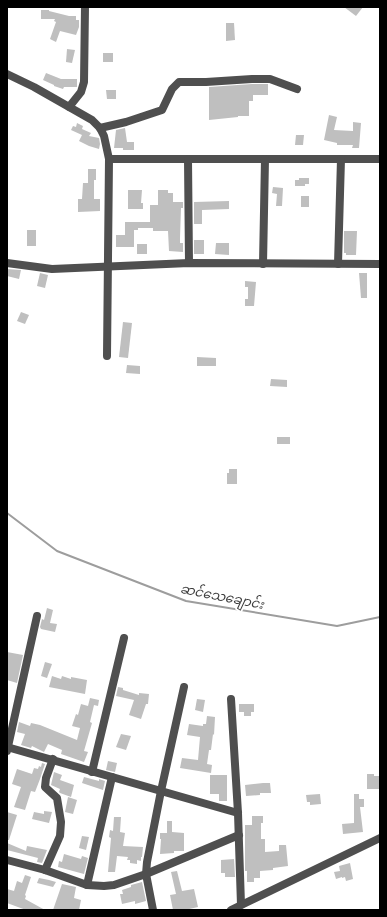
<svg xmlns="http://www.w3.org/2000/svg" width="387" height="917" viewBox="0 0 387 917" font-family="'DM Sans','Noto Sans Myanmar',sans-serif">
<rect width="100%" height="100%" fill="#fff"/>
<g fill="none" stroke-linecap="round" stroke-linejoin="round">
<path stroke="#9d9d9d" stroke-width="2" d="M 7,513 L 57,551 L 186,601 L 337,626 L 380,617"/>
</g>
<g fill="#bfbfbf">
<path d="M 344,7 L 363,7 L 356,16 Z"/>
<path d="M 41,10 L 49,10 L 49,11 L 69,16 L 76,16 L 76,20 L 79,20 L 79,27 L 76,35 L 60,31 L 56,42 L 50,39 L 56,22 L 54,21 L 55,19 L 41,19 Z"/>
<path d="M 226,23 L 234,23 L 235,40 L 226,41 Z"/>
<path d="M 67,49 L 75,50 L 72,63 L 66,62 Z"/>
<rect x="103" y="53" width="10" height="9"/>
<path d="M 46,73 L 61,79 L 77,79 L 77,87 L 64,87 L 63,89 L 54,86 L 54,85 L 43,80 Z"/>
<path d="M 252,84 L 268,84 L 268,95 L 253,95 L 253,101 L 249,101 L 249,116 L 238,116 L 238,117 L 209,120 L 209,87 Z"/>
<path d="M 106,90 L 116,90 L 116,99 L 107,99 Z"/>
<path d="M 329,115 L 337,117 L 334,130 L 353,131 L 353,122 L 361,123 L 359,148 L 352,148 L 353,145 L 337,145 L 337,143 L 324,140 Z"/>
<path d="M 77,123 L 83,126 L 82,129 L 91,133 L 89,136 L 99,138 L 100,144 L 99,149 L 89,146 L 79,141 L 82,135 L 71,130 L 73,126 L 76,127 Z"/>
<path d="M 125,128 L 127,142 L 134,142 L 134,150 L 123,150 L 123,148 L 114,148 L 116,130 Z"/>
<path d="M 296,135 L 304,135 L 303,145 L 295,145 Z"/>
<path d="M 88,169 L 96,169 L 96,180 L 94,180 L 94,199 L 100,199 L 100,211 L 78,212 L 78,199 L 82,199 L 83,183 L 88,183 Z"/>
<path d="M 299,178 L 309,178 L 309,184 L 305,184 L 305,186 L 295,186 L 295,180 L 299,180 Z"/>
<path d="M 273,187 L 283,188 L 282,206 L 276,206 L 277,194 L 272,193 Z"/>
<path d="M 128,190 L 142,190 L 141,203 L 143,203 L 143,209 L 128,209 Z"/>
<path d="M 158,190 L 168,190 L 168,193 L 173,193 L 173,202 L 183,202 L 183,208 L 181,208 L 180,238 L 180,243 L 183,243 L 183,252 L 169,251 L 168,231 L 153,231 L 153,228 L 138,228 L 138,230 L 134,230 L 134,247 L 116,247 L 116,235 L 125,235 L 125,222 L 150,222 L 150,205 L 158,205 Z"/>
<rect x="301" y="196" width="8" height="11"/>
<path d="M 229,201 L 229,209 L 202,210 L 202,224 L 194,224 L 194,202 Z"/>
<rect x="27" y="230" width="9" height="16"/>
<path d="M 344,231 L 357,231 L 356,255 L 346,255 L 346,253 L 344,253 Z"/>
<rect x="194" y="240" width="10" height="14"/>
<path d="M 216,243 L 229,243 L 229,255 L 215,254 Z"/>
<rect x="137" y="244" width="10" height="10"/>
<path d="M 7,269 L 21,270 L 19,279 L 7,276 Z"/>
<path d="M 40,273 L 48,275 L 45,288 L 37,286 Z"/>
<path d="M 359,273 L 367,273 L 367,298 L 361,298 Z"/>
<path d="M 245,281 L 256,282 L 254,306 L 245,306 L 245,299 L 248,299 L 248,287 L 245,287 Z"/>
<path d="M 21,312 L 29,315 L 25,324 L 17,321 Z"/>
<path d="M 123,322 L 132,323 L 128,358 L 119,357 Z"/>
<path d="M 197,357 L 216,358 L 216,366 L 197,366 Z"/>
<path d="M 127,365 L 140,366 L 140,374 L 126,373 Z"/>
<path d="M 271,379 L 287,380 L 287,387 L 270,386 Z"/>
<rect x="277" y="437" width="13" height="7"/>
<path d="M 229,469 L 237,469 L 237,484 L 227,484 L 227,473 L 229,473 Z"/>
<path d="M 47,608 L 53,610 L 50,623 L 57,624 L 55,632 L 41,629 L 40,627 L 42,619 L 44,620 Z"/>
<path d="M 7,652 L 23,655 L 17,683 L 7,680 Z"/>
<path d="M 45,662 L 52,664 L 47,678 L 41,676 Z"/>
<path d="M 52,676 L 61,679 L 62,676 L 71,679 L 71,677 L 87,680 L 85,694 L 49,687 Z"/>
<path d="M 118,687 L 123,688 L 123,690 L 139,695 L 139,693 L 149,694 L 148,704 L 146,704 L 141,719 L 129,715 L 134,700 L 116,696 Z"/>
<path d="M 90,698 L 99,700 L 98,706 L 94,705 L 90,722 L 92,723 L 84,751 L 88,752 L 84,762 L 61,754 L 62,750 L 48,744 L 44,752 L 32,746 L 31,748 L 21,745 L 25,734 L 17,732 L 19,722 L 30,726 L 31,723 L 40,725 L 77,740 L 80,728 L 72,726 L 76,714 L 78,715 L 81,704 L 88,706 Z"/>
<path d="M 197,699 L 205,700 L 203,712 L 195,710 Z"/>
<path d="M 239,704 L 254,704 L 254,712 L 251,712 L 251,716 L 244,716 L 244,712 L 239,712 Z"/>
<path d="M 207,716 L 215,717 L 214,735 L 213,734 L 211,750 L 209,750 L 207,764 L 212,765 L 211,773 L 180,768 L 182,758 L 198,760 L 200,737 L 187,735 L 189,724 L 203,726 L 203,724 L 206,724 Z"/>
<path d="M 121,734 L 131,736 L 126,750 L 116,747 Z"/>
<path d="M 108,761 L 117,763 L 115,772 L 106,770 Z"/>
<path d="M 42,763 L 45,764 L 40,779 L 35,792 L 31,791 L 25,810 L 14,807 L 21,787 L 12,784 L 17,769 L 32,774 L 34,768 L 38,769 L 39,766 L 41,767 Z"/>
<path d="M 54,772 L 62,775 L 60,780 L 74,785 L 71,797 L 60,793 L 59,792 L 60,789 L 51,785 Z"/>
<path d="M 367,774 L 374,774 L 374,776 L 380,776 L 380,789 L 367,789 Z"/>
<path d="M 210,775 L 227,775 L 227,801 L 219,801 L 219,794 L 210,794 Z"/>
<path d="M 84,777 L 99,781 L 99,779 L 105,781 L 103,790 L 82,783 Z"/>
<path d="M 263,783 L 270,783 L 271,793 L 260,793 L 260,795 L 246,796 L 245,785 Z"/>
<path d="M 320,794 L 321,804 L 310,805 L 310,802 L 307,802 L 306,795 Z"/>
<path d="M 354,794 L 359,794 L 359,799 L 364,799 L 364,807 L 360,807 L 363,832 L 343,834 L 342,824 L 354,823 Z"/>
<path d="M 68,797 L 77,800 L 73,814 L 65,812 Z"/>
<path d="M 44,811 L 52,812 L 49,823 L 32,819 L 34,812 L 44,814 Z"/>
<path d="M 7,812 L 17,815 L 9,840 L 7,840 Z"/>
<path d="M 252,816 L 263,816 L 263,823 L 261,823 L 261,839 L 265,839 L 265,852 L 279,851 L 279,845 L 286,845 L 288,866 L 273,868 L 273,870 L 260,871 L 260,878 L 254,878 L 254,882 L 247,882 L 247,871 L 245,871 L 245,825 L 252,825 Z"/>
<path d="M 114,817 L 121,817 L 120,832 L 125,833 L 123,846 L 143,847 L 142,857 L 141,857 L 141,861 L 137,860 L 137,864 L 130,863 L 130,860 L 127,860 L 128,857 L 117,856 L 115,872 L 108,872 L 111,838 L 109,837 L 110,830 L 113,831 Z"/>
<path d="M 167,821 L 172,821 L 172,832 L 184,833 L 184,851 L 174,851 L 174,853 L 160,854 L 161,839 L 160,839 L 160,833 L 167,833 Z"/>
<path d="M 82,836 L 89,837 L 86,850 L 79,848 Z"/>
<path d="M 7,843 L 26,851 L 27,846 L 47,850 L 42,863 L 37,862 L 38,858 L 7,850 Z"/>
<path d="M 64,854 L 81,859 L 82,856 L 88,858 L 84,874 L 58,867 L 59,861 L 62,862 Z"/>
<path d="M 234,859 L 235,877 L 225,877 L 225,873 L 221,873 L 221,860 Z"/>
<path d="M 350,863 L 353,879 L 346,881 L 345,877 L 342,878 L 342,877 L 336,879 L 334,872 L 340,871 L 339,866 Z"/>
<path d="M 177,871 L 182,891 L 194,889 L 198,907 L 185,910 L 173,910 L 170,895 L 176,894 L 171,872 Z"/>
<path d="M 25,875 L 31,877 L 25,895 L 26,896 L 25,899 L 45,910 L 26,910 L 7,903 L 7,889 L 14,891 L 17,881 L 22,883 Z"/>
<path d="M 39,878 L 49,880 L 56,882 L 53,887 L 37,883 Z"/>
<path d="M 142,882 L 146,901 L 135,904 L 135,901 L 122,904 L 120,894 L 123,894 L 122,890 L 131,887 L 131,885 Z"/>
<path d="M 62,884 L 76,887 L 74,898 L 81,900 L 79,910 L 53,910 Z"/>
</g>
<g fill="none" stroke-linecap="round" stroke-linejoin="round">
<g stroke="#4f4f4f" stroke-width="8">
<path d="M 7,74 L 34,87 L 92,120 L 100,128 L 104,136 L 109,159 L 107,356"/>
<path d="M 69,107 L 81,92 L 84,82 L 85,7"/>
<path d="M 100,128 L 126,122 L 162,110 L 172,89 L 179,82 L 206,82 L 252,79 L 270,79 L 297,89"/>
<path d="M 109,159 L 380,159"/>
<path d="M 188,159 L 189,263"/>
<path d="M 7,263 L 52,269 L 189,263 L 380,264"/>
<path d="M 263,264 L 265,159"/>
<path d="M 338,264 L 341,159"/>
<path d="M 231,699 L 238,813 L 241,905"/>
<path d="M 7,747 L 238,813"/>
<path d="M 7,751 L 37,616"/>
<path d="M 92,772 L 124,638"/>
<path d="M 7,860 L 45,870 L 87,885 L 104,886 L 114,885 L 146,874 L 239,835"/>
<path d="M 45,870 L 60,836 L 61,822 L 57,798 L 45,787 L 46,778 L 53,759"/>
<path d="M 87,885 L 112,777"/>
<path d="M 153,910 L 146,874 L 147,862 L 161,791 L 184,687"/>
</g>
<path stroke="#4f4f4f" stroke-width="8" d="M 231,910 L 380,838"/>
</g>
<g text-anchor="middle" stroke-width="3.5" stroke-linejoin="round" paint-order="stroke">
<g font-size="13" font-style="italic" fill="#3e3e3e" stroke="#fff">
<text transform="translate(222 596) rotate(11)" y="5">ဆင်သေချောင်း</text>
</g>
</g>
<rect width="387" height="917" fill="none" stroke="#000000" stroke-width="16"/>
</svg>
